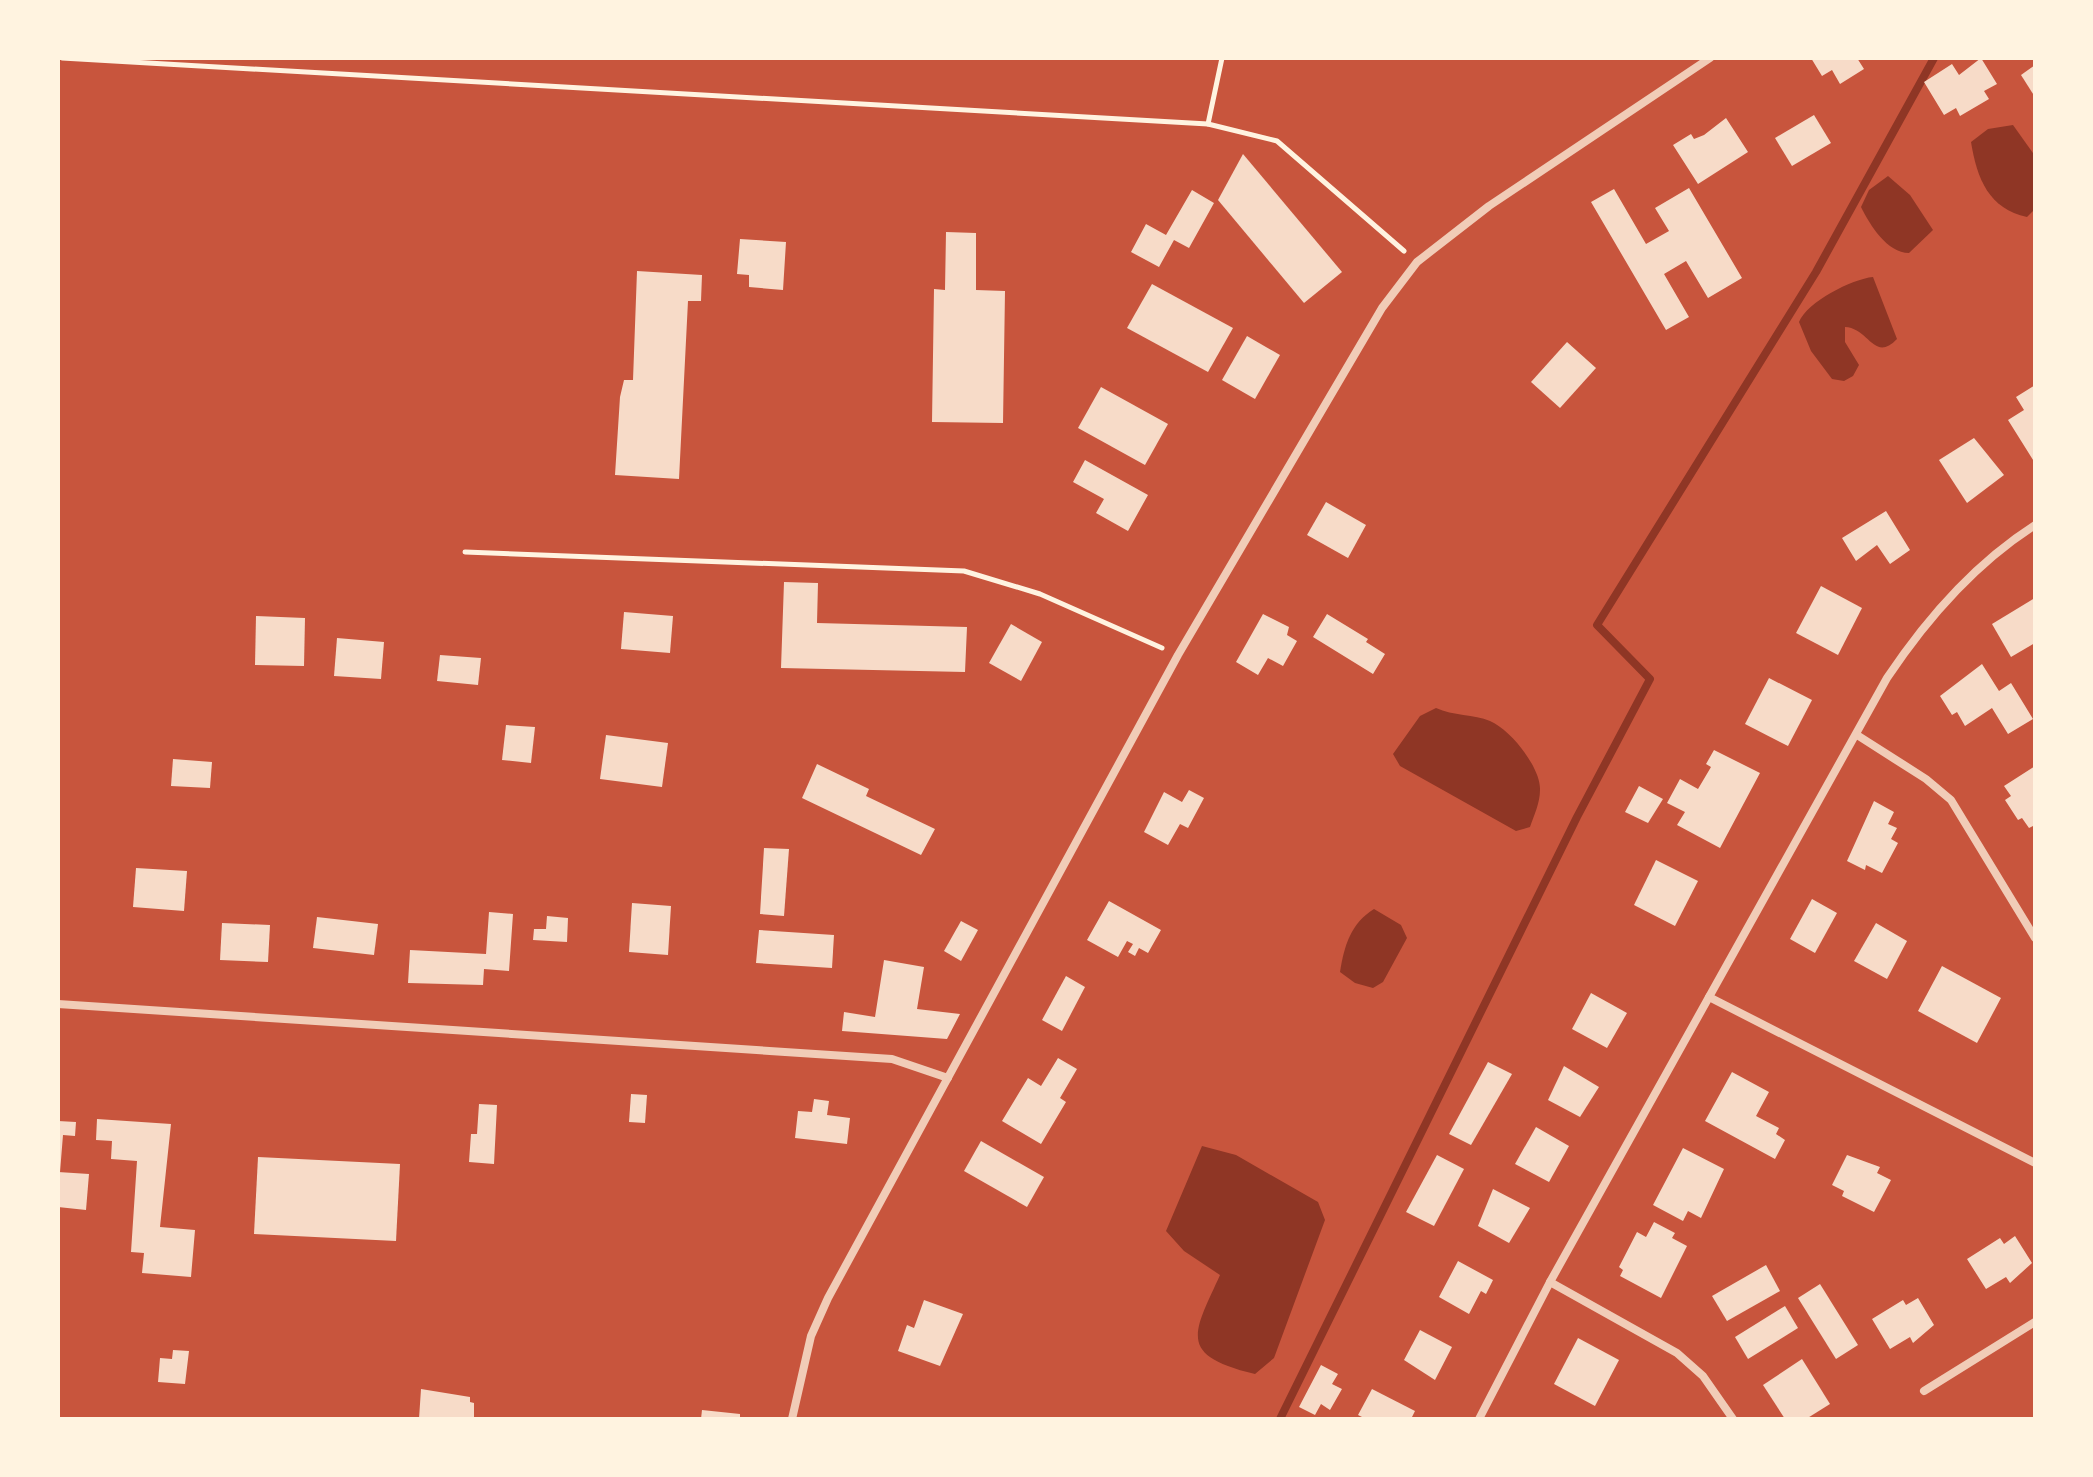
<svg xmlns="http://www.w3.org/2000/svg" width="2093" height="1477" viewBox="0 0 2093 1477" font-family="Raleway,sans-serif">
<rect width="100%" height="100%" fill="#c8553d"/>
<g fill="#8f3625">
<path d="M 2013,125 L 2035,156 L 2035,209 L 2027,217 C 1989,209 1977,179 1971,142 L 1988,129 Z"/>
<path d="M 1888,176 L 1910,195 L 1933,230 L 1909,253 C 1887,253 1870,225 1861,207 L 1869,190 Z"/>
<path d="M 1873,277 L 1897,339 C 1874,363 1869,328 1845,327 L 1845,342 L 1859,365 L 1853,376 L 1844,381 L 1832,379 L 1811,351 L 1799,322 C 1807,302 1852,279 1873,277 Z"/>
<path d="M 1436,708 C 1453,716 1474,714 1490,721 C 1511,730 1541,768 1540,790 C 1540,803 1534,815 1530,827 L 1516,831 L 1400,766 L 1393,754 L 1420,716 Z"/>
<path d="M 1374,909 L 1401,925 L 1407,938 L 1383,982 L 1373,988 L 1355,983 L 1340,972 C 1344,946 1351,923 1374,909 Z"/>
<path d="M 1202,1146 L 1236,1155 L 1318,1202 L 1325,1220 L 1274,1358 L 1255,1374 C 1176,1355 1194,1333 1220,1275 L 1184,1251 L 1166,1231 Z"/>
</g>
<g fill="none" stroke-linecap="round" stroke-linejoin="round">
<path stroke="#8f3625" stroke-width="8" d="M 1280,1419 L 1577,817 L 1650,679 L 1597,625 L 1816,272 L 1934,58"/>
</g>
<g fill="#f7dbc8">
<path d="M 1811,58 L 1857,58 L 1864,69 L 1840,84 L 1832,70 L 1822,76 Z"/>
<path d="M 1981,58 L 1997,84 L 1984,91 L 1989,99 L 1960,116 L 1956,108 L 1944,115 L 1924,82 L 1952,64 L 1959,75 Z"/>
<path d="M 2035,65 L 2035,97 L 2021,75 Z"/>
<path d="M 1814,115 L 1831,143 L 1792,166 L 1775,138 Z"/>
<path d="M 1726,118 L 1748,152 L 1698,184 L 1673,145 L 1691,134 L 1694,139 L 1704,135 Z"/>
<path d="M 1243,154 L 1342,272 L 1304,303 L 1218,200 Z"/>
<path d="M 1689,188 L 1742,278 L 1708,298 L 1686,261 L 1664,274 L 1689,317 L 1666,330 L 1591,202 L 1614,189 L 1646,244 L 1669,231 L 1655,208 Z"/>
<path d="M 1192,190 L 1214,203 L 1189,248 L 1174,240 L 1159,267 L 1131,252 L 1146,224 L 1166,235 Z"/>
<path d="M 946,232 L 976,233 L 976,290 L 1005,291 L 1003,423 L 932,422 L 934,289 L 945,290 Z"/>
<path d="M 740,239 L 786,242 L 783,290 L 749,287 L 749,275 L 737,274 Z"/>
<path d="M 637,271 L 702,275 L 701,301 L 688,301 L 679,479 L 615,475 L 620,397 L 624,380 L 633,380 Z"/>
<path d="M 1152,284 L 1233,328 L 1208,372 L 1127,328 Z"/>
<path d="M 1247,336 L 1280,355 L 1255,399 L 1222,380 Z"/>
<path d="M 1567,342 L 1596,368 L 1560,408 L 1531,382 Z"/>
<path d="M 2035,385 L 2035,463 L 2008,420 L 2024,410 L 2016,397 Z"/>
<path d="M 1101,387 L 1168,424 L 1145,465 L 1078,428 Z"/>
<path d="M 1974,438 L 2004,475 L 1967,503 L 1939,460 Z"/>
<path d="M 1085,460 L 1148,495 L 1128,531 L 1096,513 L 1104,499 L 1073,482 Z"/>
<path d="M 1326,502 L 1366,525 L 1348,558 L 1307,535 Z"/>
<path d="M 1886,511 L 1910,550 L 1890,564 L 1877,545 L 1856,561 L 1842,538 Z"/>
<path d="M 784,582 L 818,583 L 817,623 L 967,627 L 965,672 L 781,668 Z"/>
<path d="M 1821,586 L 1862,608 L 1838,655 L 1796,633 Z"/>
<path d="M 2035,598 L 2035,643 L 2011,657 L 1992,624 Z"/>
<path d="M 624,612 L 673,616 L 670,653 L 621,649 Z"/>
<path d="M 1263,614 L 1289,627 L 1287,635 L 1297,641 L 1283,666 L 1268,658 L 1258,675 L 1236,662 Z"/>
<path d="M 1327,614 L 1368,639 L 1366,642 L 1385,654 L 1373,674 L 1313,637 Z"/>
<path d="M 256,616 L 305,618 L 304,666 L 255,665 Z"/>
<path d="M 1011,624 L 1042,642 L 1021,681 L 989,663 Z"/>
<path d="M 337,638 L 384,642 L 381,679 L 334,676 Z"/>
<path d="M 440,655 L 481,658 L 478,685 L 437,681 Z"/>
<path d="M 1982,664 L 1999,691 L 2011,683 L 2033,719 L 2008,734 L 1992,708 L 1965,726 L 1957,712 L 1952,715 L 1940,696 Z"/>
<path d="M 1769,678 L 1812,700 L 1788,746 L 1745,724 Z"/>
<path d="M 506,725 L 535,727 L 531,763 L 502,760 Z"/>
<path d="M 606,735 L 668,743 L 662,787 L 600,779 Z"/>
<path d="M 1714,750 L 1760,773 L 1720,848 L 1677,825 L 1685,812 L 1667,803 L 1680,779 L 1698,789 L 1711,767 L 1706,764 Z"/>
<path d="M 173,759 L 212,762 L 210,788 L 171,786 Z"/>
<path d="M 817,764 L 869,789 L 866,796 L 935,829 L 921,855 L 802,798 Z"/>
<path d="M 2035,766 L 2035,825 L 2029,828 L 2022,818 L 2018,820 L 2005,800 L 2011,796 L 2004,786 Z"/>
<path d="M 1639,786 L 1663,799 L 1648,823 L 1625,812 Z"/>
<path d="M 1189,790 L 1204,798 L 1188,828 L 1180,824 L 1168,845 L 1144,832 L 1164,792 L 1182,802 Z"/>
<path d="M 1874,801 L 1894,812 L 1888,824 L 1897,828 L 1891,839 L 1898,843 L 1882,873 L 1866,865 L 1865,870 L 1847,861 Z"/>
<path d="M 764,848 L 789,849 L 784,916 L 760,914 Z"/>
<path d="M 1656,860 L 1698,881 L 1675,926 L 1634,905 Z"/>
<path d="M 136,868 L 187,871 L 184,911 L 133,907 Z"/>
<path d="M 1812,899 L 1837,913 L 1815,953 L 1790,939 Z"/>
<path d="M 1109,901 L 1161,930 L 1148,953 L 1139,948 L 1135,956 L 1128,952 L 1133,944 L 1127,941 L 1118,957 L 1087,940 Z"/>
<path d="M 632,903 L 671,906 L 668,955 L 629,952 Z"/>
<path d="M 489,912 L 513,914 L 509,971 L 484,969 L 483,985 L 408,983 L 410,950 L 486,954 Z"/>
<path d="M 547,916 L 568,918 L 567,942 L 533,940 L 534,929 L 546,929 Z"/>
<path d="M 317,917 L 378,924 L 374,955 L 313,948 Z"/>
<path d="M 961,921 L 978,930 L 961,961 L 944,951 Z"/>
<path d="M 222,923 L 270,925 L 268,962 L 220,960 Z"/>
<path d="M 1876,923 L 1907,941 L 1887,979 L 1854,961 Z"/>
<path d="M 759,930 L 834,935 L 832,968 L 756,963 Z"/>
<path d="M 884,960 L 924,967 L 917,1009 L 960,1014 L 947,1039 L 842,1031 L 844,1012 L 875,1017 Z"/>
<path d="M 1942,966 L 2001,998 L 1977,1043 L 1918,1011 Z"/>
<path d="M 1066,976 L 1085,987 L 1062,1031 L 1042,1020 Z"/>
<path d="M 1591,993 L 1627,1013 L 1607,1048 L 1572,1029 Z"/>
<path d="M 1058,1058 L 1077,1069 L 1060,1098 L 1066,1102 L 1041,1144 L 1002,1121 L 1028,1078 L 1041,1086 Z"/>
<path d="M 1488,1062 L 1512,1074 L 1471,1145 L 1449,1134 Z"/>
<path d="M 1564,1066 L 1599,1087 L 1580,1117 L 1548,1100 Z"/>
<path d="M 1732,1072 L 1769,1092 L 1756,1116 L 1779,1128 L 1776,1134 L 1785,1140 L 1775,1159 L 1705,1121 Z"/>
<path d="M 631,1094 L 647,1095 L 645,1123 L 629,1122 Z"/>
<path d="M 814,1099 L 829,1101 L 827,1115 L 850,1118 L 847,1144 L 795,1138 L 798,1111 L 812,1112 Z"/>
<path d="M 479,1104 L 497,1105 L 494,1164 L 469,1162 L 471,1134 L 477,1134 Z"/>
<path d="M 97,1119 L 171,1124 L 160,1227 L 195,1230 L 191,1277 L 142,1273 L 144,1253 L 131,1252 L 137,1161 L 111,1159 L 112,1141 L 96,1140 Z"/>
<path d="M 58,1121 L 76,1122 L 75,1136 L 63,1135 L 60,1172 Z"/>
<path d="M 1536,1127 L 1569,1146 L 1549,1182 L 1515,1164 Z"/>
<path d="M 981,1141 L 1044,1177 L 1027,1207 L 964,1171 Z"/>
<path d="M 1683,1148 L 1724,1169 L 1701,1218 L 1688,1211 L 1683,1221 L 1653,1205 Z"/>
<path d="M 1437,1155 L 1464,1169 L 1434,1226 L 1406,1212 Z"/>
<path d="M 1847,1155 L 1880,1167 L 1877,1173 L 1891,1180 L 1874,1212 L 1842,1196 L 1844,1191 L 1832,1185 Z"/>
<path d="M 258,1157 L 400,1164 L 396,1241 L 254,1234 Z"/>
<path d="M 58,1172 L 89,1174 L 86,1210 L 58,1207 Z"/>
<path d="M 1493,1189 L 1530,1208 L 1509,1243 L 1478,1226 Z"/>
<path d="M 1654,1222 L 1675,1233 L 1672,1238 L 1687,1246 L 1661,1298 L 1620,1276 L 1623,1270 L 1619,1267 L 1637,1232 L 1646,1237 Z"/>
<path d="M 2015,1236 L 2032,1263 L 2010,1283 L 2006,1277 L 1986,1289 L 1967,1259 L 2000,1238 L 2004,1244 Z"/>
<path d="M 1458,1261 L 1493,1280 L 1486,1294 L 1481,1291 L 1469,1314 L 1439,1297 Z"/>
<path d="M 1766,1265 L 1780,1291 L 1727,1321 L 1712,1296 Z"/>
<path d="M 1820,1284 L 1858,1345 L 1836,1359 L 1798,1298 Z"/>
<path d="M 1918,1298 L 1934,1325 L 1913,1343 L 1910,1337 L 1890,1349 L 1872,1319 L 1903,1300 L 1906,1305 Z"/>
<path d="M 924,1300 L 963,1314 L 940,1366 L 898,1351 L 907,1325 L 914,1328 Z"/>
<path d="M 1785,1306 L 1798,1328 L 1748,1359 L 1735,1337 Z"/>
<path d="M 1420,1330 L 1452,1347 L 1435,1380 L 1404,1360 Z"/>
<path d="M 1578,1338 L 1619,1360 L 1595,1406 L 1554,1384 Z"/>
<path d="M 173,1350 L 189,1351 L 185,1384 L 158,1382 L 160,1358 L 172,1359 Z"/>
<path d="M 1802,1359 L 1830,1404 L 1806,1419 L 1785,1419 L 1763,1385 Z"/>
<path d="M 1321,1365 L 1338,1374 L 1332,1384 L 1342,1389 L 1330,1410 L 1321,1404 L 1315,1415 L 1299,1407 Z"/>
<path d="M 421,1389 L 470,1397 L 470,1402 L 474,1403 L 474,1419 L 419,1419 Z"/>
<path d="M 1372,1389 L 1415,1411 L 1411,1419 L 1366,1419 L 1358,1415 Z"/>
<path d="M 702,1410 L 740,1414 L 740,1419 L 701,1419 Z"/>
</g>
<g fill="none" stroke-linecap="round" stroke-linejoin="round">
<g stroke="#fff3e0" stroke-width="5">
<path d="M 62,58 L 1208,124 L 1277,141 L 1404,251"/>
<path d="M 1208,124 L 1222,58"/>
<path d="M 465,552 L 964,571 L 1040,594 L 1162,648"/>
</g>
<g stroke="#f1ccb7" stroke-width="8">
<path d="M 1857,735 L 1926,779 L 1951,800 L 2035,938"/>
<path d="M 1709,997 L 2035,1163"/>
<path d="M 58,1004 L 892,1059 L 948,1078"/>
<path d="M 1550,1282 L 1677,1353 L 1703,1376 L 1733,1419"/>
<path d="M 1924,1391 L 2035,1322"/>
<path d="M 792,1419 L 811,1336 L 828,1298 L 1178,655 L 1382,308 L 1417,262 L 1489,206 L 1710,58"/>
<path d="M 1479,1419 L 1550,1282 L 1887,678 C 1927,618 1974,564 2035,525"/>
</g>
</g>
<rect width="2093" height="1477" fill="none" stroke="#fff3e0" stroke-width="120"/>
</svg>
